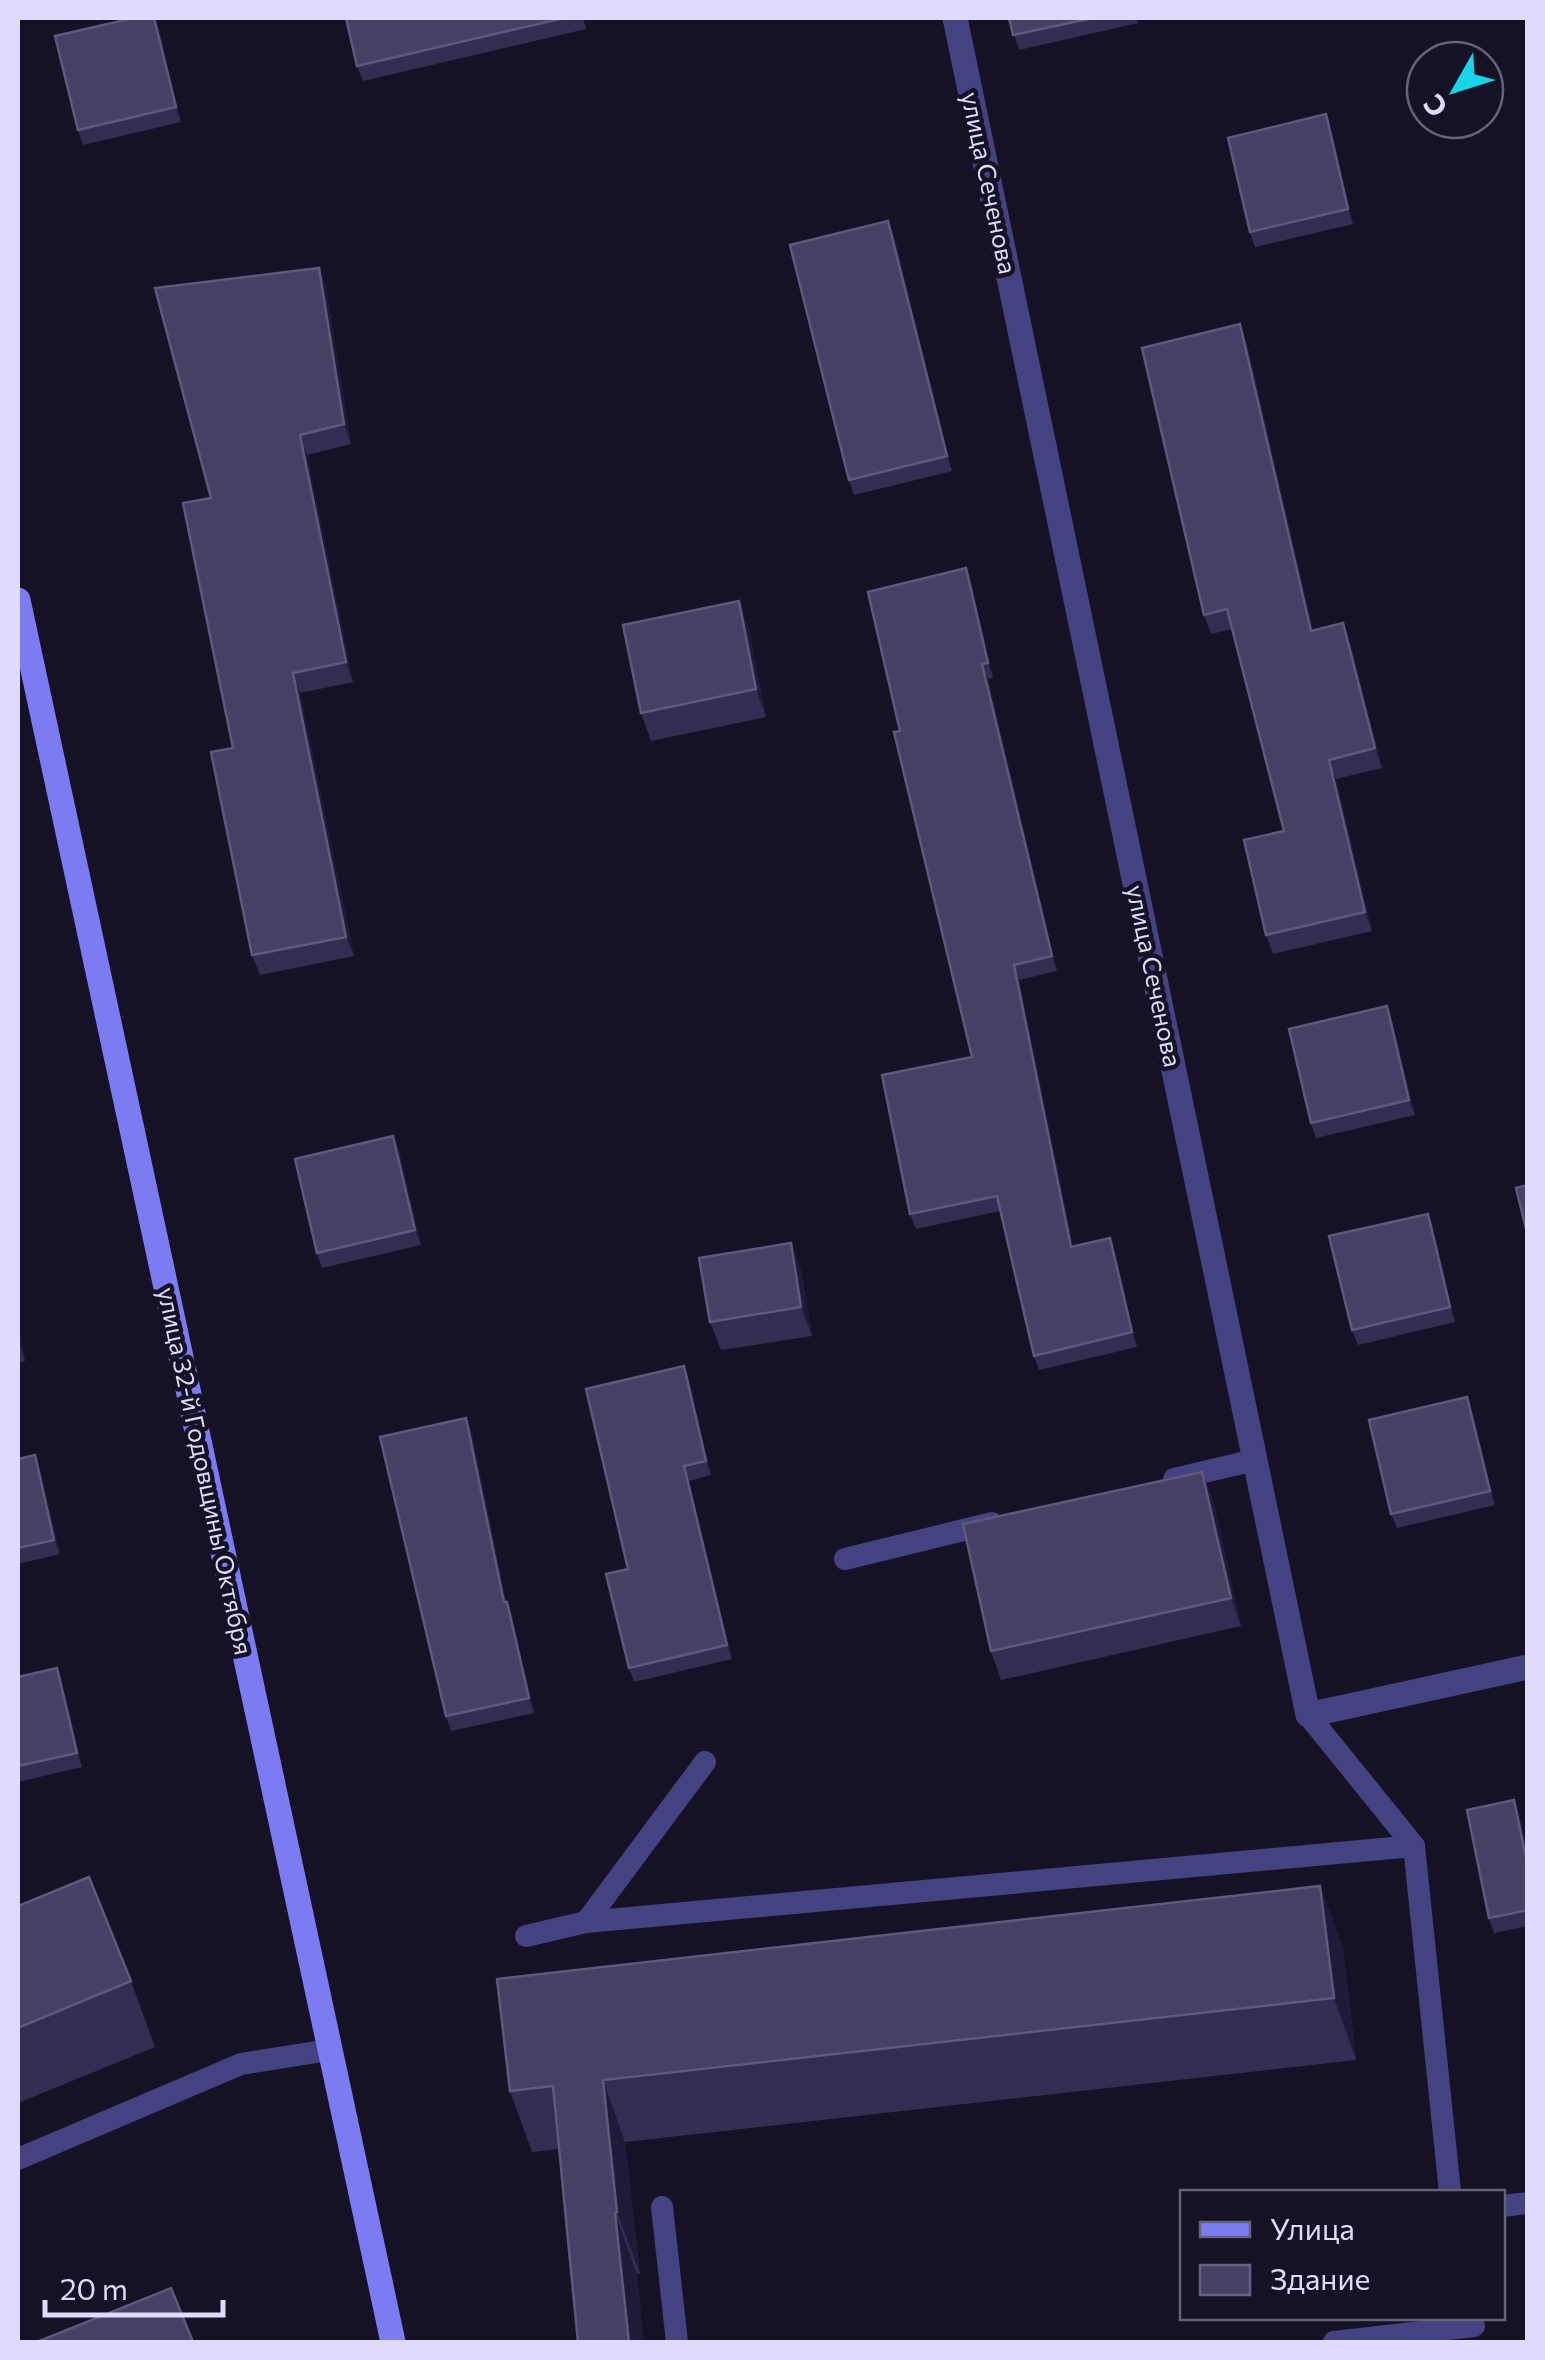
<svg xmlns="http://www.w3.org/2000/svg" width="1545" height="2360" viewBox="0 0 1545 2360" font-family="Commissioner,sans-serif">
<rect width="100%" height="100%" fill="#151226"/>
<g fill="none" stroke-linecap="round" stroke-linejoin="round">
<g stroke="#444281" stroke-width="22">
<path d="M 1174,1479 L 1255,1460"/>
<path d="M 845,1559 L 992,1523"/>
<path d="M 1308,1715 L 1414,1846 L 1450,2192"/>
<path d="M 586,1922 L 705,1762"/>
<path d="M 526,1936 L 586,1922 L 1414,1846"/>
<path d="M 18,2159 L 241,2064 L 329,2050"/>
<path d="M 1502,2206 L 1528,2203"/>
<path d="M 662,2207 L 677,2342"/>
<path d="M 1334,2342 L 1474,2326"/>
</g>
<path stroke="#444281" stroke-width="25" d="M 955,18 L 1308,1715 L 1528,1667"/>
<path stroke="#7d7bf2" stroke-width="25" d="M 18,600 L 393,2342"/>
</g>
<g fill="#342d52">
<path d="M 155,18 L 181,122 L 83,145 L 78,130 Z"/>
<path d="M 346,18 L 583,18 L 586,29 L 363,81 L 357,66 Z"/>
<path d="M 1009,18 L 1136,18 L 1138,23 L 1019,50 Z"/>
<path d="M 1326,114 L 1331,129 L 1353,224 L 1255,247 L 1250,232 Z"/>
<path d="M 894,236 L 952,471 L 854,495 L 849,480 Z"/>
<path d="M 319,268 L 326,288 L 351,444 L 307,455 L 353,682 L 300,693 L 354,956 L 260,975 L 252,955 L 233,748 Z"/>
<path d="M 1247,344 L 1313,630 L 1350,642 L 1382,768 L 1336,779 L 1372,931 L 1273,954 L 1266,935 L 1284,831 L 1232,629 L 1211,634 L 1204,615 Z"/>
<path d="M 971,583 L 993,678 L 988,679 L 1057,971 L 1019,980 L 1073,1247 L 1110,1238 L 1115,1253 L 1137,1347 L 1039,1370 L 1034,1356 L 1000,1211 L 916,1229 L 910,1214 L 972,1057 L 900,731 Z"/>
<path d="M 749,630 L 766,717 L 651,741 L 641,713 Z"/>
<path d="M 1392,1021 L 1415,1115 L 1316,1138 L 1311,1123 Z"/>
<path d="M 399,1150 L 421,1245 L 322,1268 L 317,1253 Z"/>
<path d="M 1428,1214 L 1433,1228 L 1455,1322 L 1358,1345 L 1352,1330 Z"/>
<path d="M 791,1243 L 801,1271 L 812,1336 L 721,1350 L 710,1322 Z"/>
<path d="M 18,1324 L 25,1361 L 18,1363 Z"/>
<path d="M 684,1366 L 689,1381 L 711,1475 L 689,1481 L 732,1659 L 634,1682 L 629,1668 L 628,1569 Z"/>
<path d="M 1467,1397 L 1472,1411 L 1495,1505 L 1397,1528 L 1391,1514 Z"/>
<path d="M 466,1418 L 472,1433 L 506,1602 L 512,1616 L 534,1713 L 451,1731 L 446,1716 Z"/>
<path d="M 35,1455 L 40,1470 L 60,1554 L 18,1564 L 18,1459 Z"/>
<path d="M 1202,1472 L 1213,1500 L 1241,1626 L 1001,1680 L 991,1651 Z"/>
<path d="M 18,1677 L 62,1683 L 82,1767 L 18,1782 Z"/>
<path d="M 1519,1814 L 1528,1856 L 1528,1926 L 1494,1933 L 1489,1918 Z"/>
<path d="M 1320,1886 L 1343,1948 L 1356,2060 L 625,2142 L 640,2274 L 637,2274 L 559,2149 L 532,2152 L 510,2091 Z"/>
<path d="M 18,1906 L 131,1981 L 155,2047 L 18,2103 Z"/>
</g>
<g fill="#201a39">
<path d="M 155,18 L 159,28 L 181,122 L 176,107 Z"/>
<path d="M 1326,114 L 1331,129 L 1353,224 L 1348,209 Z"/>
<path d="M 888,221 L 894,236 L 952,471 L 947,456 Z"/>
<path d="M 319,268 L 326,288 L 351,444 L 344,424 Z"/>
<path d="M 1240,324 L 1247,344 L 1318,650 L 1311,631 Z"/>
<path d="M 300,435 L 307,455 L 353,682 L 346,662 Z"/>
<path d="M 966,568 L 971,583 L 993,678 L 988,663 Z"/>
<path d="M 739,601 L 749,630 L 766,717 L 756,689 Z"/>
<path d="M 1343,623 L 1350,642 L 1382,768 L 1375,748 Z"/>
<path d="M 982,664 L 988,679 L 1057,971 L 1052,956 Z"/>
<path d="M 293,673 L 300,693 L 354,956 L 346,937 Z"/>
<path d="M 1329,760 L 1336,779 L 1372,931 L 1365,912 Z"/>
<path d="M 1014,965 L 1019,980 L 1076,1262 L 1071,1247 Z"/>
<path d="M 1387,1006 L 1392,1021 L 1415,1115 L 1409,1100 Z"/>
<path d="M 393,1136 L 399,1150 L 421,1245 L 415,1230 Z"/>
<path d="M 1428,1214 L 1433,1228 L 1455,1322 L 1450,1307 Z"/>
<path d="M 1110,1238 L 1115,1253 L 1137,1347 L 1132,1332 Z"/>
<path d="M 791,1243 L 801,1271 L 812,1336 L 801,1307 Z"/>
<path d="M 18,1324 L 25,1361 L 20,1346 Z"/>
<path d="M 684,1366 L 689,1381 L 711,1475 L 706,1461 Z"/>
<path d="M 1467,1397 L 1472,1411 L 1495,1505 L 1490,1491 Z"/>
<path d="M 466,1418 L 472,1433 L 509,1617 L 504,1602 Z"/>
<path d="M 35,1455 L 40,1470 L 60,1554 L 54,1540 Z"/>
<path d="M 684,1466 L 689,1481 L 732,1659 L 727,1645 Z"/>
<path d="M 1202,1472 L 1213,1500 L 1241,1626 L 1231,1598 Z"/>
<path d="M 507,1602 L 512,1616 L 534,1713 L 529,1698 Z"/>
<path d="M 57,1668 L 62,1683 L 82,1767 L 77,1753 Z"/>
<path d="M 1514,1800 L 1519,1814 L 1528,1856 L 1528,1867 Z"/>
<path d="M 1320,1886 L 1343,1948 L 1356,2060 L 1334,1998 Z"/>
<path d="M 603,2080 L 625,2142 L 640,2274 L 617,2212 Z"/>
<path d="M 615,2213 L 637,2274 L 644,2342 L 629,2342 Z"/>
</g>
<g fill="#464064" stroke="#5e587c" stroke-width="2.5">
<path d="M 134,18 L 154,18 L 176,107 L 78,130 L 55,36 Z"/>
<path d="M 346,18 L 564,18 L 357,66 Z"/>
<path d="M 1009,18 L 1093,18 L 1013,35 Z"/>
<path d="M 1326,114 L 1348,209 L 1250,232 L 1228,138 Z"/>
<path d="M 888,221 L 947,456 L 849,480 L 790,245 Z"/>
<path d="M 319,268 L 344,424 L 300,435 L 346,662 L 293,673 L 346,937 L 252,955 L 211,752 L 233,748 L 183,503 L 211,498 L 155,288 Z"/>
<path d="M 1240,324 L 1311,631 L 1343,623 L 1375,748 L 1329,760 L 1365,912 L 1266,935 L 1244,840 L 1284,831 L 1227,609 L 1204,615 L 1142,348 Z"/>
<path d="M 966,568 L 988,663 L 982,664 L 1052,956 L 1014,965 L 1071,1247 L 1110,1238 L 1132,1332 L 1034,1356 L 997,1196 L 910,1214 L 882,1075 L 972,1057 L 894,732 L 900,731 L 868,592 Z"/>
<path d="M 739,601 L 756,689 L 641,713 L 623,625 Z"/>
<path d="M 1387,1006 L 1409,1100 L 1311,1123 L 1289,1029 Z"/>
<path d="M 393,1136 L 415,1230 L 317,1253 L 295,1159 Z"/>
<path d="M 1528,1185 L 1528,1237 L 1516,1188 Z"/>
<path d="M 1428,1214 L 1450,1307 L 1352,1330 L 1329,1236 Z"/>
<path d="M 791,1243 L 801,1307 L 710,1322 L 699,1258 Z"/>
<path d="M 684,1366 L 706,1461 L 684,1466 L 727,1645 L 629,1668 L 606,1574 L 628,1569 L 586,1389 Z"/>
<path d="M 1467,1397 L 1490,1491 L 1391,1514 L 1369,1420 Z"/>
<path d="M 466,1418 L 504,1602 L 507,1602 L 529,1698 L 446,1716 L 380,1437 Z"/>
<path d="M 35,1455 L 54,1540 L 18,1548 L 18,1459 Z"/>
<path d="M 1202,1472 L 1231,1598 L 991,1651 L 963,1524 Z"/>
<path d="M 57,1668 L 77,1753 L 18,1766 L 18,1677 Z"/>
<path d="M 1514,1800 L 1528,1867 L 1528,1910 L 1489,1918 L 1467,1810 Z"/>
<path d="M 89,1877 L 131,1981 L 18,2028 L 18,1906 Z"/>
<path d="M 1320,1886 L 1334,1998 L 603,2080 L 617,2212 L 615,2213 L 629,2342 L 578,2342 L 553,2086 L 510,2091 L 497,1979 Z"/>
<path d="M 171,2288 L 193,2342 L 37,2342 Z"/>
</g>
<g text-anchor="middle" stroke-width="9" stroke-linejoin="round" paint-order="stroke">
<g font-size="25" fill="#dedbfb" stroke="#151226">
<text transform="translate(989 183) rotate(78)" y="9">улица Сеченова</text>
<text transform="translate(1154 976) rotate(78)" y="9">улица Сеченова</text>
<text transform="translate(205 1471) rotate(78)" y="9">улица 32-й Годовщины Октября</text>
</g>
</g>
<rect width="1545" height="2360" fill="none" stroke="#dedbfb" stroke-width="40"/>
<rect x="1180" y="2190" width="325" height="130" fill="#151226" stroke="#65627b" stroke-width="2.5"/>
<rect x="1200" y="2222" width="50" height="15" fill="#7d7bf2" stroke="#65627b" stroke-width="2.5"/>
<text x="1270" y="2240" font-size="30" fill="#dedbfb">Улица</text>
<rect x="1200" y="2265" width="50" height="30" fill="#464064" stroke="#65627b" stroke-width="2.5"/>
<text x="1270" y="2290" font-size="30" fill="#dedbfb">Здание</text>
<g transform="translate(1455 90) rotate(231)"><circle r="48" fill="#151226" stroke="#65627b" stroke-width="2.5"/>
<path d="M0-8L18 38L0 25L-18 38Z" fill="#1ad5e9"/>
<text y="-15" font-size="28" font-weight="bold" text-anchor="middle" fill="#dedbfb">С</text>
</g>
<path d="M45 2300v15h178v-15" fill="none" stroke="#dedbfb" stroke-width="5"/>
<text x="60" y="2300" font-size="30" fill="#dedbfb" stroke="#151226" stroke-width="8" paint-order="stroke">20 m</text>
</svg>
